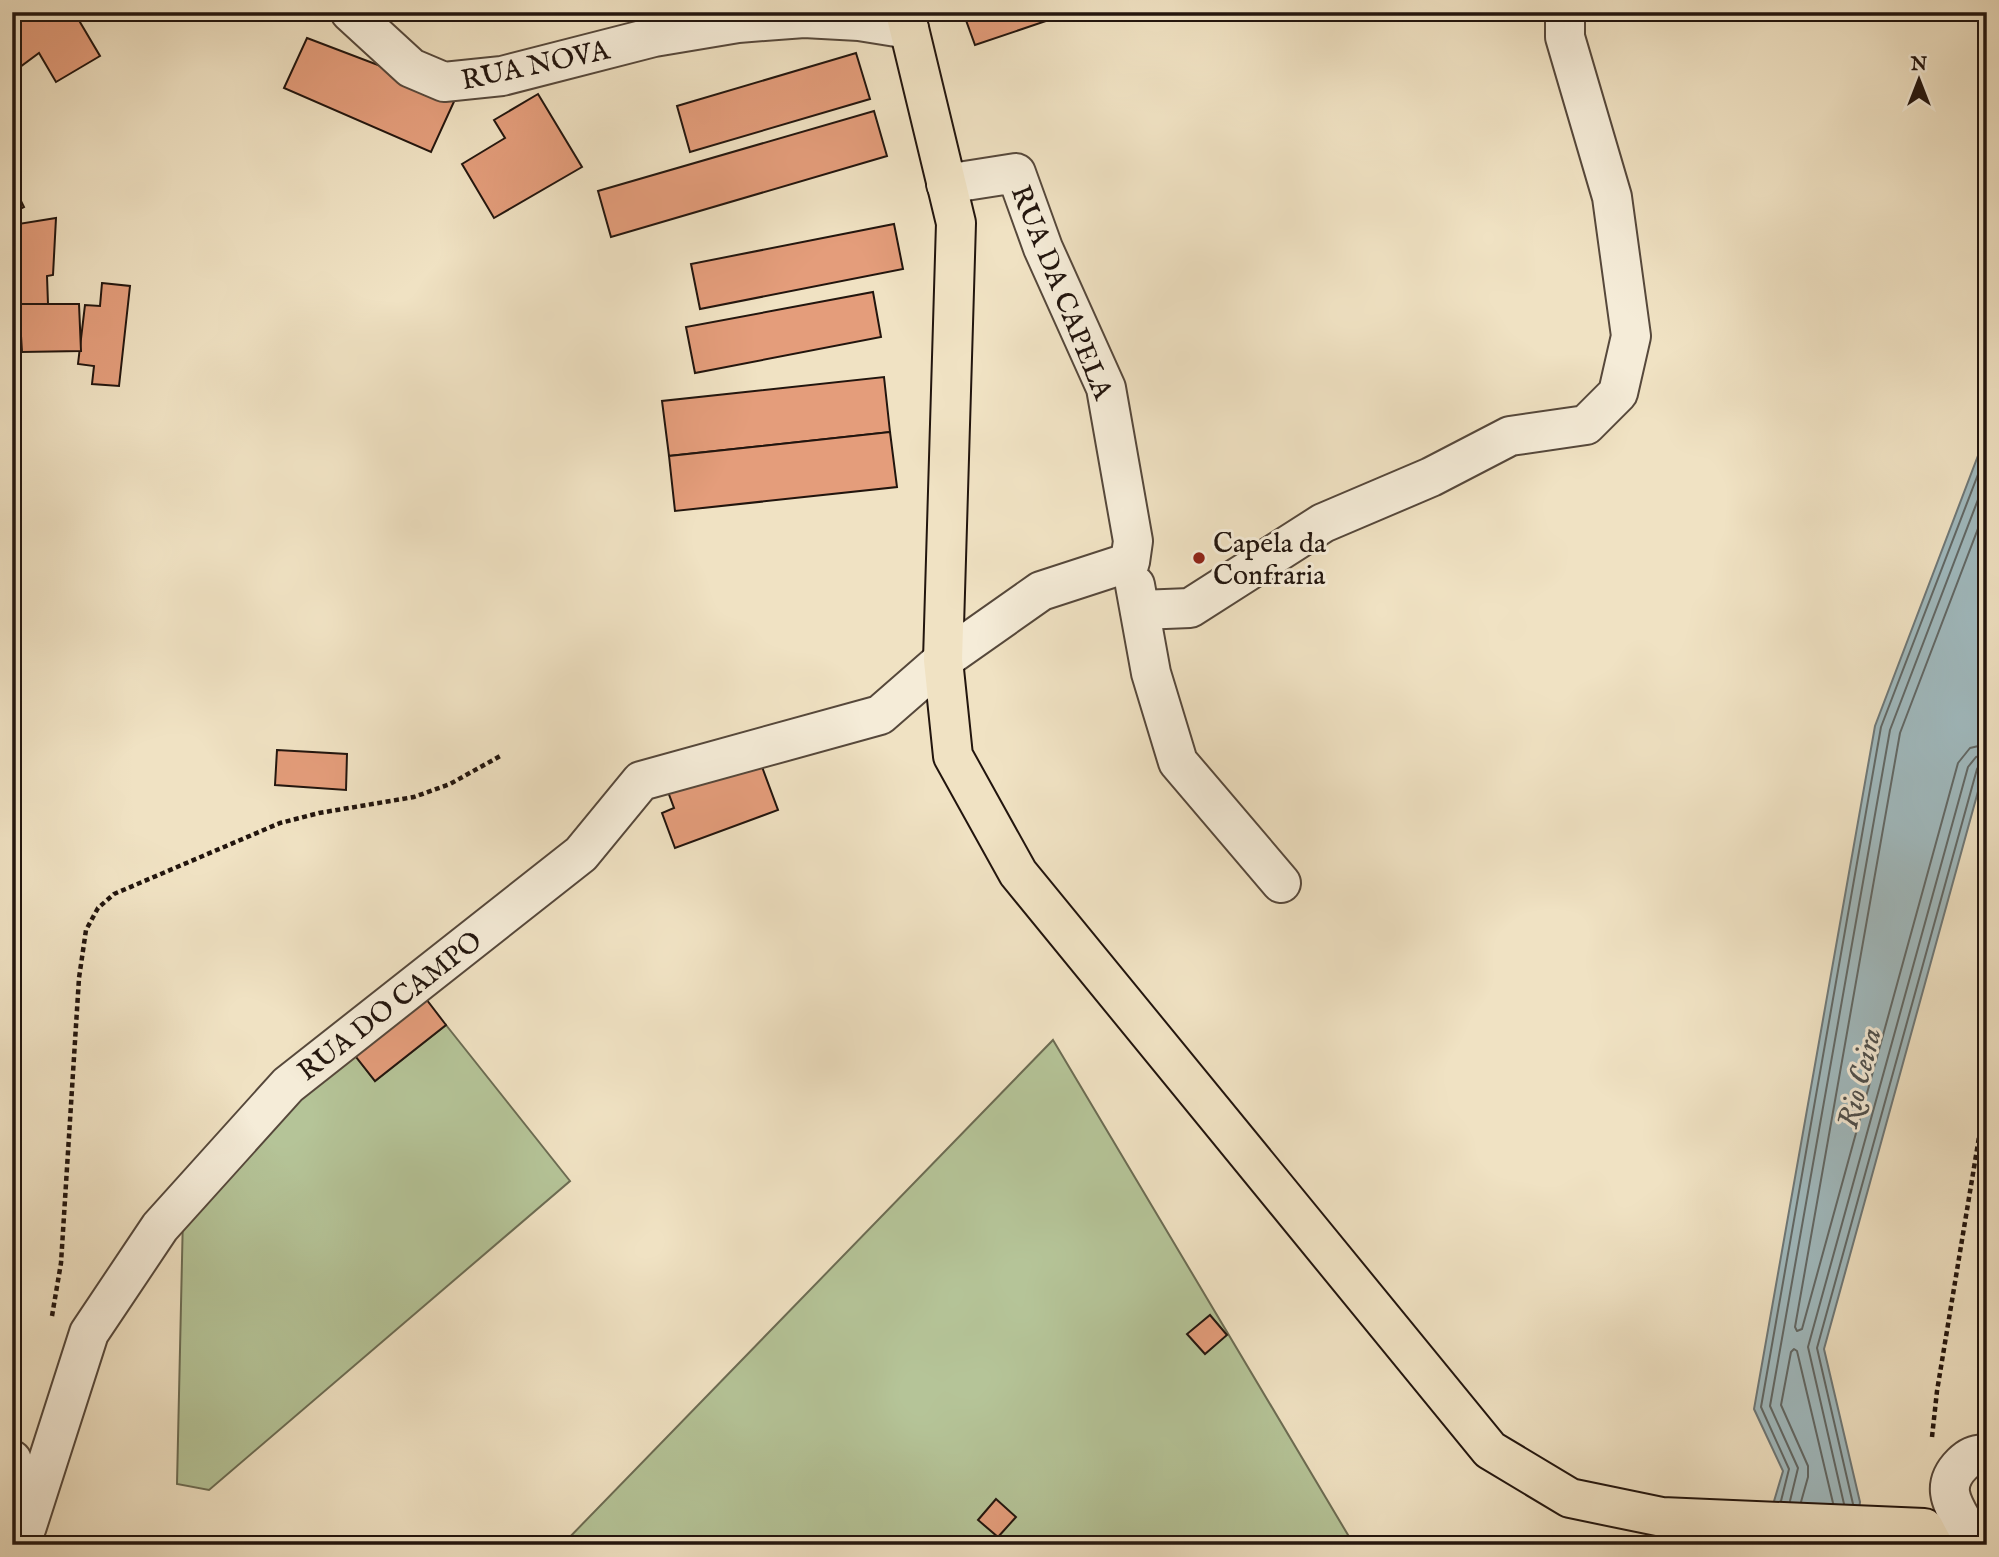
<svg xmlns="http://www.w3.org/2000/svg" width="1999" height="1557" viewBox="0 0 1999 1557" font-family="'IM FELL English',serif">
<rect width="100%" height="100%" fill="#f0e2c3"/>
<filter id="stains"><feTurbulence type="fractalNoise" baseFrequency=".00286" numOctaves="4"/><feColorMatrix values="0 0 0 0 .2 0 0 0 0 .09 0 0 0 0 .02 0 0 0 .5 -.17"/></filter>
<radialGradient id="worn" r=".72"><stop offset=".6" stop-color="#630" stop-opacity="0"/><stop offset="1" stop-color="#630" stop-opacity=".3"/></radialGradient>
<g fill="#b5c498" stroke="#6c6c53" stroke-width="2">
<path d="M 446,1025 L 570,1181 L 209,1490 L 177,1484 L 183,1215 L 349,1048 L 375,1081 Z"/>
<path d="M 1053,1040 L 1354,1545 L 562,1545 Z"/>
</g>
<path fill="#a0babf" stroke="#6e7878" stroke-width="2" d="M 1987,432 L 1987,759 L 1824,1349 L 1860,1502 L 1854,1545 L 1761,1545 L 1783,1471 L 1754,1409 L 1875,726 Z"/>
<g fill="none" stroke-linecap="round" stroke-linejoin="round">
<g stroke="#616866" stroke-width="2">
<path d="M 1987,505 L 1900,733 L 1795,1327 L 1797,1331 L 1802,1329 L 1958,763 L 1970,748 L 1987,744"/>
<path d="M 1781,1501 L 1789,1469 L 1761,1407 L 1881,727 L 1987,451"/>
<path d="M 1790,1501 L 1798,1468 L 1770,1406 L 1890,730 L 1987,476"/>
<path d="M 1801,1502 L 1808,1477 L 1808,1466 L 1781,1405 L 1791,1352 L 1794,1349 L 1797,1351 L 1833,1503"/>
<path d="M 1844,1504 L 1808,1347 L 1968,767 L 1976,757 L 1987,754"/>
<path d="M 1853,1504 L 1817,1348 L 1977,769 L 1980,764 L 1987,763"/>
</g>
</g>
<g fill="#e49d7b" stroke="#22150e" stroke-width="2">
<path d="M 31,12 L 74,12 L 100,56 L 56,82 L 39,53 L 20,67 L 12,54 L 12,27 Z"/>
<path d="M 963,12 L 1056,12 L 1058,17 L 975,45 Z"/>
<path d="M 307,38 L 457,95 L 431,152 L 284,88 Z"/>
<path d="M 856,53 L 870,99 L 690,152 L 677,106 Z"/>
<path d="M 538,94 L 582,167 L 494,218 L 462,164 L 505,138 L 494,120 Z"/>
<path d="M 874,111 L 887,156 L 611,237 L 598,191 Z"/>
<path d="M 12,183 L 24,207 L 12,213 Z"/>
<path d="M 56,218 L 53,275 L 47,276 L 48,304 L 19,304 L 12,253 L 12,225 Z"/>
<path d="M 894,224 L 903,269 L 700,309 L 691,264 Z"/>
<path d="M 102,283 L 130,286 L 119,386 L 92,384 L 94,366 L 78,364 L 85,305 L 100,306 Z"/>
<path d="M 873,292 L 881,337 L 695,373 L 686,327 Z"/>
<path d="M 19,304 L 79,304 L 81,351 L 22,352 Z"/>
<path d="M 884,377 L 890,432 L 669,456 L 662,401 Z"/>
<path d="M 890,432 L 897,487 L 675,511 L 669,456 Z"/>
<path d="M 277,750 L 347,754 L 346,790 L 275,785 Z"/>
<path d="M 758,756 L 778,810 L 675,848 L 662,813 L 674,808 L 667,789 Z"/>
<path d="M 420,991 L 446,1025 L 375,1081 L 349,1048 Z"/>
<path d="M 1210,1315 L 1227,1335 L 1205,1354 L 1187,1334 Z"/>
<path d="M 996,1499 L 1016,1517 L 998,1537 L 978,1520 Z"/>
</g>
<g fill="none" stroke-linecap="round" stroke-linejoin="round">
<g stroke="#56483b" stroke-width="42">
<g id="minor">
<path d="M 350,12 L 411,68 L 444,82 L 502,76 L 654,37 L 738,23 L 804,18 L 859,21 L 909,29"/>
<path d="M 1135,585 L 1151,673 L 1178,762 L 1281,883"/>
<path d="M 1140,610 L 1190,608 L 1323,523 L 1431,477 L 1510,436 L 1586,425 L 1618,393 L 1631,336 L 1612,197 L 1565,37 L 1565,12"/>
<path d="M 12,1460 L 26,1524"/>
<path d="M 18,1545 L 27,1526 L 89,1333 L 160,1227 L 288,1085 L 581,854 L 641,781 L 880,715 L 943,660 L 1041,591 L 1130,562 L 1133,541 L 1106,388 L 1043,248 L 1016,173 L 946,184"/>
<path d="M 1973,1545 C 1966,1516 1932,1494 1962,1464 C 1969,1457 1977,1453 1987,1455"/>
</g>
</g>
<g stroke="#22150e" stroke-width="42">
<path id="major" d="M 905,12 L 956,223 L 943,660 L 953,756 L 1018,873 L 1490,1450 L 1570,1498 L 1662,1517 L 1924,1528 L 1933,1545"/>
</g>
<g stroke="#22150e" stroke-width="4.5" stroke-dasharray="5 3.5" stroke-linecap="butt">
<path d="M 52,1316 L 61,1263 L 79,978 L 86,930 L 98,908 L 114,894 L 280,823 L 319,813 L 414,797 L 450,784 L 502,755"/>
<path d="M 1932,1437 L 1937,1391 L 1987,1089"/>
</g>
<use href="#minor" stroke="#f5ecd8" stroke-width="38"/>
<use href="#major" stroke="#f0e2c3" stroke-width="38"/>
</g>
<circle fill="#8f2418" stroke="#f5ecd8" stroke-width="2.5" cx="1199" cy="558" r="7"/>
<g text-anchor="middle" stroke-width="6" stroke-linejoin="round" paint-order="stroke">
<g font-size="28" fill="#22150e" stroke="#f5ecd8">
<text transform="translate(535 64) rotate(-12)" y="10">RUA NOVA</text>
<text transform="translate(1063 292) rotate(68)" y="10">RUA DA CAPELA</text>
<text transform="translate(389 1005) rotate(-38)" y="10">RUA DO CAMPO</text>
</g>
<g font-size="28" fill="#22150e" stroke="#f5ecd8" text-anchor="start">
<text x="1213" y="552">Capela da<tspan x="1213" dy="32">Confraria</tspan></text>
</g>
<g font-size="30" font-style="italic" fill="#4e4f4c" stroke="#f5ecd8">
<text transform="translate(1859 1078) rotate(-76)" y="10">Rio Ceira</text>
</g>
</g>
<rect width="1999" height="1557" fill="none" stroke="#f0e2c3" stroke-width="42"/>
<rect x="14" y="14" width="1971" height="1529" fill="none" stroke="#22150e" stroke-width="3.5"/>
<rect x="21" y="21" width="1957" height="1515" fill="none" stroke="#22150e" stroke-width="2"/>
<g transform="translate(1919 80)" stroke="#f5ecd8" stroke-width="5" paint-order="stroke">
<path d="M0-5L12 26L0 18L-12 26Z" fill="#22150e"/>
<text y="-10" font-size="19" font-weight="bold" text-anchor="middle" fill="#22150e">N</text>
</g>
<rect width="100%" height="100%" filter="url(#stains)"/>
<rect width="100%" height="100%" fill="url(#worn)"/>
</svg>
